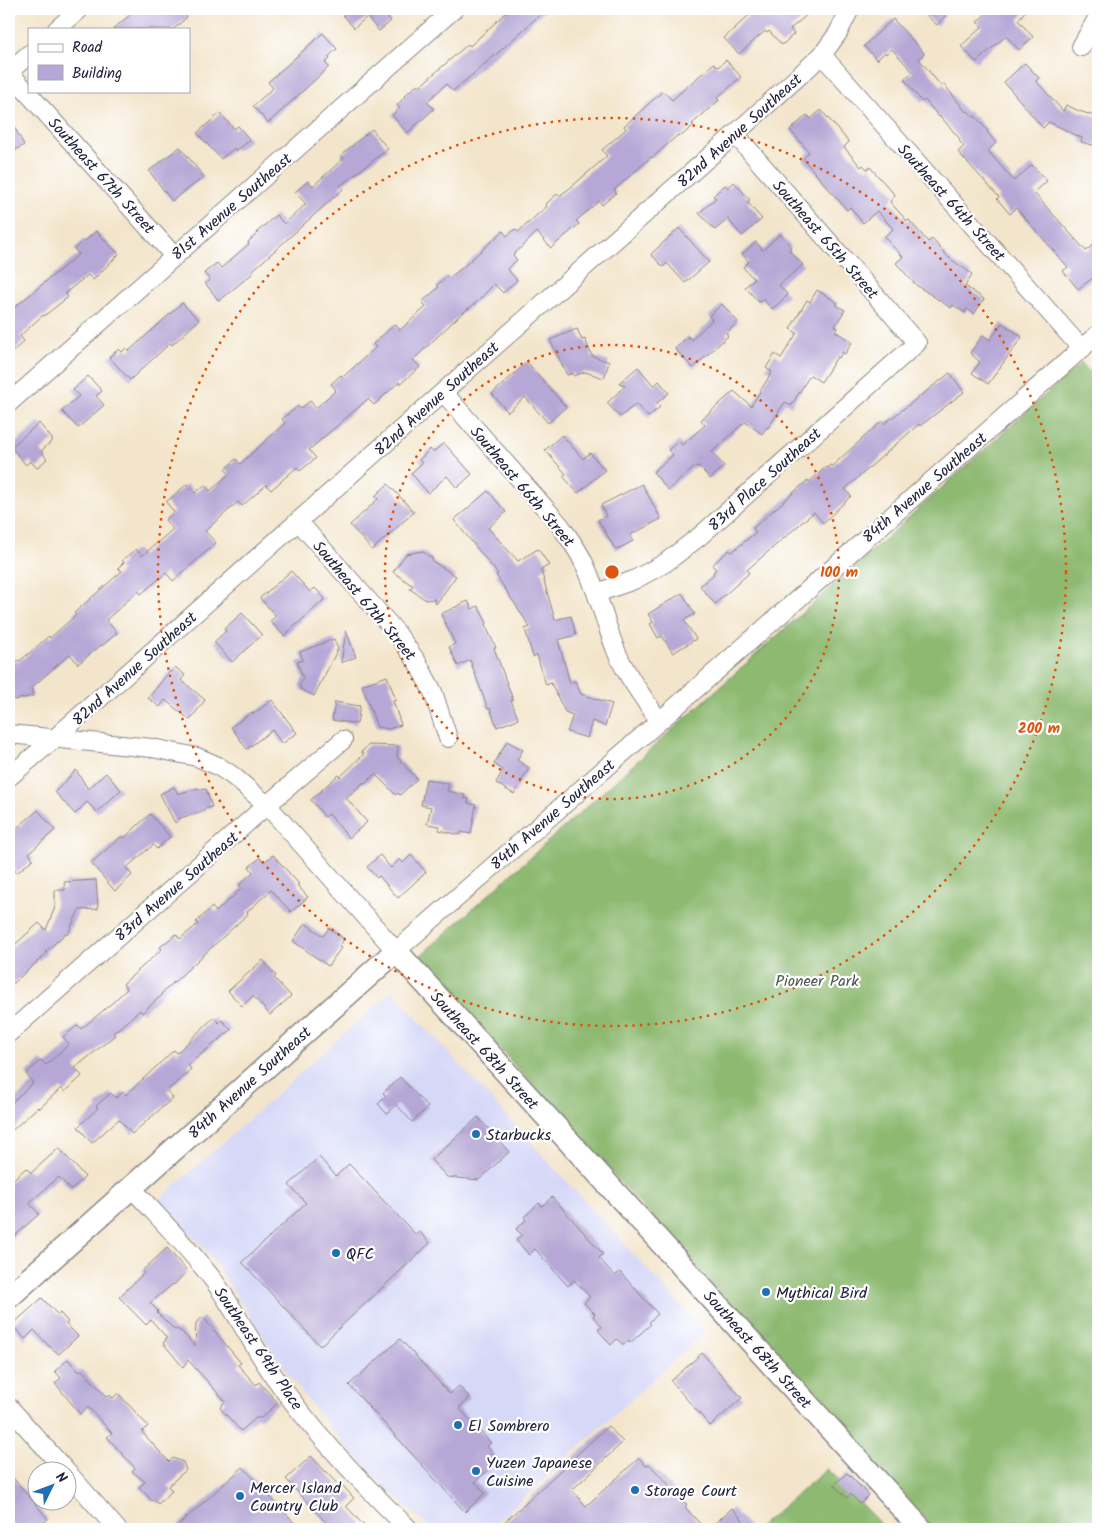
<svg xmlns="http://www.w3.org/2000/svg" width="1107" height="1538" viewBox="0 0 1107 1538" font-family="Kalam,sans-serif">
<rect width="100%" height="100%" fill="#fff"/>
<filter id="ink" filterUnits="userSpaceOnUse"><feTurbulence type="fractalNoise" baseFrequency=".02" numOctaves="2"/><feDisplacementMap in="SourceGraphic" scale="10" xChannelSelector="R" yChannelSelector="G"/><feConvolveMatrix kernelMatrix="1 2 1 2 8 2 1 2 1" color-interpolation-filters="sRGB"/></filter>
<filter id="wash" filterUnits="userSpaceOnUse"><feTurbulence type="fractalNoise" baseFrequency=".0096" numOctaves="4" result="noise"/><feDisplacementMap in="SourceGraphic" scale="20" xChannelSelector="R" yChannelSelector="G"/><feGaussianBlur stdDeviation="1.12" result="paint"/><feColorMatrix in="noise" values="0 0 0 0 0 0 0 0 0 0 0 0 0 0 0 0 0 1.4 0 .05"/><feComposite in="paint" operator="in"/></filter>
<g filter="url(#wash)">
<rect width="100%" height="100%" fill="#f3e5cb"/>
<path fill="#d6d8f8" d="M 392,991 L 705,1332 L 489,1529 L 431,1529 L 383,1485 L 347,1447 L 313,1407 L 282,1365 L 209,1254 L 160,1199 Z"/>
<g fill="#8db971" stroke="#586e56">
<path d="M 1081,363 L 1098,381 L 1098,1529 L 933,1529 L 418,958 Z"/>
<path d="M 827,1469 L 883,1527 L 882,1529 L 757,1529 Z"/>
</g>
<g id="blocks">
<g fill="#b6a7d6">
<path d="M 137,9 L 180,9 L 187,17 L 174,29 L 113,29 Z"/>
<path d="M 350,9 L 380,9 L 391,21 L 379,31 L 367,17 L 354,28 L 343,15 Z"/>
<path d="M 510,9 L 546,9 L 499,52 L 453,91 L 446,84 L 427,102 L 434,109 L 407,133 L 392,115 L 400,108 L 397,105 L 405,97 L 404,96 L 418,84 L 419,87 L 468,44 L 470,46 Z"/>
<path d="M 756,9 L 814,9 L 790,29 L 794,34 L 782,45 L 769,31 L 767,33 L 765,31 L 739,54 L 724,38 Z"/>
<path d="M 920,9 L 937,9 L 945,16 L 937,25 Z"/>
<path d="M 991,9 L 1027,9 L 1018,20 L 1033,37 L 1019,50 L 1006,36 L 976,62 L 961,46 L 982,27 L 977,22 Z"/>
<path d="M 893,19 L 924,53 L 919,59 L 941,86 L 944,84 L 966,112 L 968,111 L 974,117 L 975,116 L 988,131 L 987,132 L 996,143 L 988,151 L 1014,181 L 1032,165 L 1047,181 L 1034,193 L 1086,251 L 1098,241 L 1098,274 L 1078,289 L 1063,271 L 1068,267 L 1016,208 L 1010,214 L 997,199 L 999,197 L 958,152 L 964,146 L 959,141 L 960,139 L 940,116 L 939,117 L 925,100 L 922,102 L 904,79 L 913,72 L 892,49 L 886,54 L 885,52 L 877,60 L 864,46 Z"/>
<path d="M 323,33 L 337,49 L 328,57 L 330,59 L 325,63 L 329,67 L 268,123 L 253,106 L 273,88 L 268,82 Z"/>
<path d="M 726,60 L 741,77 L 717,98 L 719,100 L 692,124 L 694,125 L 680,137 L 678,135 L 652,158 L 651,157 L 614,190 L 616,193 L 602,205 L 599,201 L 576,221 L 579,224 L 551,248 L 537,232 L 513,255 L 517,260 L 507,269 L 517,280 L 503,293 L 494,284 L 478,301 L 459,316 L 413,360 L 420,367 L 400,384 L 399,382 L 374,405 L 368,399 L 309,450 L 316,458 L 300,471 L 297,467 L 271,490 L 266,485 L 242,506 L 238,502 L 205,531 L 216,543 L 173,581 L 166,573 L 141,594 L 138,591 L 106,620 L 117,633 L 102,646 L 101,645 L 78,664 L 70,654 L 31,688 L 33,696 L 14,700 L 9,683 L 9,663 L 21,660 L 49,636 L 50,638 L 76,615 L 74,613 L 122,571 L 118,568 L 124,562 L 122,560 L 136,549 L 142,556 L 173,529 L 165,520 L 174,512 L 166,502 L 187,484 L 195,493 L 205,485 L 210,491 L 229,474 L 225,469 L 236,459 L 240,464 L 285,423 L 282,419 L 298,406 L 300,409 L 310,401 L 316,408 L 336,390 L 331,384 L 341,375 L 343,377 L 376,347 L 373,344 L 395,324 L 400,330 L 426,307 L 422,302 L 439,287 L 437,285 L 447,276 L 449,278 L 462,268 L 503,231 L 507,236 L 515,229 L 518,232 L 547,206 L 546,204 L 557,194 L 559,196 L 570,188 L 607,156 L 602,150 L 626,129 L 624,126 L 663,91 L 672,100 L 714,63 L 718,67 Z"/>
<path d="M 1025,63 L 1039,78 L 1036,81 L 1063,111 L 1066,105 L 1079,111 L 1098,117 L 1098,136 L 1096,146 L 1081,142 L 1082,138 L 1049,122 L 1043,128 L 1004,82 Z"/>
<path d="M 821,110 L 849,142 L 844,147 L 861,167 L 863,165 L 867,169 L 870,167 L 895,195 L 890,202 L 907,221 L 909,220 L 928,242 L 932,239 L 949,258 L 972,274 L 965,286 L 984,299 L 974,314 L 967,309 L 965,313 L 953,305 L 951,308 L 916,285 L 896,263 L 903,257 L 884,237 L 893,229 L 877,211 L 863,223 L 850,207 L 847,210 L 803,159 L 809,152 L 790,130 L 807,115 L 811,119 Z"/>
<path d="M 220,113 L 234,129 L 238,126 L 250,140 L 236,151 L 234,148 L 221,159 L 197,133 Z"/>
<path d="M 9,117 L 24,145 L 9,154 Z"/>
<path d="M 372,129 L 388,149 L 340,186 L 343,189 L 252,271 L 253,273 L 219,301 L 205,283 L 210,280 L 204,273 L 217,263 L 221,268 L 249,244 L 248,242 L 258,233 L 257,232 L 276,215 L 284,224 L 306,204 L 295,192 L 308,181 L 313,186 L 344,158 L 341,155 Z"/>
<path d="M 180,147 L 204,177 L 172,201 L 149,171 Z"/>
<path d="M 734,182 L 750,200 L 747,202 L 762,219 L 742,236 L 728,219 L 715,230 L 699,213 L 716,198 L 713,196 L 725,185 L 728,188 Z"/>
<path d="M 679,228 L 709,262 L 685,283 L 667,263 L 663,267 L 651,254 Z"/>
<path d="M 96,231 L 119,254 L 93,280 L 88,275 L 65,293 L 68,297 L 44,316 L 43,315 L 20,336 L 24,341 L 9,355 L 9,312 L 79,254 L 74,249 L 84,240 L 85,241 Z"/>
<path d="M 780,234 L 791,247 L 789,250 L 803,265 L 779,285 L 788,295 L 772,309 L 763,299 L 759,302 L 745,287 L 754,279 L 743,267 L 749,262 L 742,254 L 756,242 L 763,250 Z"/>
<path d="M 817,290 L 838,303 L 836,305 L 845,310 L 835,326 L 838,328 L 835,331 L 852,342 L 845,354 L 842,352 L 839,358 L 837,357 L 821,382 L 810,375 L 791,406 L 785,402 L 768,428 L 767,427 L 762,434 L 745,422 L 712,452 L 724,466 L 710,479 L 699,466 L 697,467 L 696,466 L 668,490 L 653,472 L 673,455 L 668,450 L 679,441 L 682,445 L 705,425 L 701,420 L 734,391 L 751,406 L 772,372 L 766,368 L 775,354 L 781,358 L 797,333 L 790,329 L 807,300 L 810,302 Z"/>
<path d="M 182,303 L 199,320 L 172,345 L 170,343 L 130,380 L 109,357 L 119,349 L 122,352 L 126,348 L 129,351 Z"/>
<path d="M 722,304 L 738,322 L 726,333 L 728,336 L 693,368 L 675,349 L 688,336 L 691,340 L 712,320 L 709,316 Z"/>
<path d="M 1002,323 L 1022,337 L 988,384 L 972,373 L 980,362 L 970,353 L 983,335 L 990,340 Z"/>
<path d="M 577,329 L 582,340 L 585,339 L 592,356 L 609,362 L 604,378 L 585,372 L 574,376 L 573,373 L 567,375 L 550,340 Z"/>
<path d="M 527,362 L 566,407 L 548,423 L 525,397 L 508,412 L 492,394 Z"/>
<path d="M 638,367 L 654,386 L 659,381 L 669,393 L 657,403 L 660,407 L 648,417 L 636,404 L 620,417 L 607,403 L 625,386 L 619,383 Z"/>
<path d="M 950,373 L 964,392 L 920,426 L 919,424 L 845,489 L 851,496 L 823,523 L 814,512 L 747,570 L 749,573 L 715,604 L 700,586 L 714,574 L 713,572 L 716,570 L 712,565 L 729,550 L 732,552 L 756,532 L 753,528 L 808,480 L 809,482 L 826,467 L 827,468 L 830,465 L 832,466 L 882,421 L 884,424 Z"/>
<path d="M 88,376 L 102,391 L 96,396 L 104,405 L 78,428 L 62,411 L 79,396 L 73,390 Z"/>
<path d="M 39,423 L 53,440 L 41,451 L 47,459 L 37,468 L 30,461 L 26,465 L 11,447 Z"/>
<path d="M 562,435 L 583,459 L 590,453 L 605,470 L 578,493 L 563,476 L 566,474 L 545,450 Z"/>
<path d="M 444,443 L 472,474 L 457,488 L 447,476 L 428,493 L 411,473 L 422,463 L 419,460 L 430,449 L 433,452 Z"/>
<path d="M 388,484 L 414,512 L 372,550 L 350,525 L 378,499 L 375,496 Z"/>
<path d="M 642,484 L 661,519 L 630,535 L 633,541 L 616,550 L 598,520 L 606,516 L 601,505 Z"/>
<path d="M 488,491 L 506,512 L 488,528 L 518,561 L 538,549 L 549,565 L 541,570 L 555,620 L 571,616 L 576,635 L 558,640 L 570,683 L 575,681 L 581,694 L 612,704 L 605,726 L 592,721 L 587,738 L 567,732 L 573,715 L 565,712 L 551,683 L 546,685 L 537,655 L 533,657 L 525,629 L 530,627 L 496,575 L 498,574 L 454,520 Z"/>
<path d="M 422,551 L 433,559 L 432,561 L 456,576 L 436,604 L 434,599 L 426,600 L 410,589 L 413,586 L 393,572 L 406,554 Z"/>
<path d="M 291,571 L 310,592 L 315,588 L 325,599 L 284,636 L 270,621 L 276,616 L 260,598 Z"/>
<path d="M 682,593 L 695,614 L 684,620 L 696,639 L 673,653 L 662,636 L 658,638 L 650,624 L 653,622 L 648,614 Z"/>
<path d="M 468,601 L 472,609 L 478,606 L 487,623 L 485,624 L 496,648 L 494,648 L 513,700 L 511,700 L 518,719 L 497,727 L 490,708 L 488,709 L 470,660 L 458,666 L 449,647 L 455,644 L 441,614 Z"/>
<path d="M 242,613 L 262,635 L 232,662 L 214,642 L 226,631 L 224,629 Z"/>
<path d="M 346,631 L 356,657 L 341,663 Z"/>
<path d="M 334,639 L 338,649 L 314,696 L 300,689 L 301,687 L 299,686 L 303,678 L 297,662 L 303,660 L 300,652 Z"/>
<path d="M 175,667 L 185,675 L 181,680 L 205,700 L 190,720 L 165,700 L 160,707 L 148,698 L 170,671 L 171,672 Z"/>
<path d="M 387,676 L 396,700 L 393,701 L 401,725 L 389,729 L 377,727 L 362,685 Z"/>
<path d="M 272,700 L 297,733 L 282,744 L 272,730 L 247,749 L 231,727 L 252,712 L 253,714 Z"/>
<path d="M 335,702 L 360,706 L 357,724 L 332,720 Z"/>
<path d="M 507,741 L 523,750 L 517,760 L 529,768 L 514,794 L 496,783 L 503,770 L 494,764 Z"/>
<path d="M 369,745 L 398,746 L 397,757 L 417,779 L 400,795 L 398,793 L 396,795 L 375,774 L 365,784 L 364,782 L 346,798 L 367,822 L 349,838 L 329,814 L 325,817 L 311,800 L 338,775 L 340,777 L 364,754 L 361,752 Z"/>
<path d="M 76,770 L 88,789 L 106,773 L 121,790 L 97,812 L 87,802 L 75,814 L 55,792 Z"/>
<path d="M 426,779 L 449,784 L 447,791 L 465,795 L 464,798 L 469,799 L 468,803 L 476,805 L 471,834 L 461,832 L 460,835 L 439,830 L 439,826 L 427,824 L 431,807 L 421,805 Z"/>
<path d="M 174,787 L 178,794 L 198,788 L 199,790 L 206,789 L 212,807 L 204,809 L 204,811 L 180,818 L 175,823 L 160,794 Z"/>
<path d="M 38,810 L 55,830 L 29,853 L 33,859 L 17,873 L 9,863 L 9,835 Z"/>
<path d="M 150,814 L 170,837 L 157,849 L 153,845 L 126,868 L 132,875 L 115,891 L 91,863 L 122,836 L 124,838 Z"/>
<path d="M 273,855 L 299,884 L 297,885 L 308,897 L 291,912 L 271,890 L 247,912 L 248,914 L 161,994 L 162,995 L 142,1013 L 140,1010 L 113,1033 L 115,1035 L 75,1068 L 82,1076 L 65,1092 L 61,1088 L 39,1109 L 38,1107 L 9,1133 L 9,1105 L 33,1083 L 26,1074 L 41,1060 L 46,1065 L 69,1044 L 63,1037 L 78,1025 L 81,1029 L 111,1004 L 127,989 L 123,984 L 162,949 L 160,947 L 176,934 L 180,939 L 198,924 L 196,922 L 212,907 L 216,912 L 242,888 L 239,885 L 253,872 L 249,867 L 260,858 L 264,862 Z"/>
<path d="M 380,855 L 391,868 L 400,859 L 403,863 L 411,855 L 426,872 L 398,898 L 379,876 L 377,878 L 367,867 Z"/>
<path d="M 96,880 L 98,909 L 79,910 L 68,934 L 66,933 L 45,952 L 47,953 L 9,987 L 9,950 L 39,923 L 46,930 L 55,907 L 55,890 L 65,890 L 64,882 Z"/>
<path d="M 305,923 L 323,936 L 329,928 L 344,939 L 339,947 L 341,948 L 328,966 L 293,941 Z"/>
<path d="M 263,960 L 276,976 L 274,978 L 291,996 L 270,1015 L 253,996 L 242,1006 L 228,991 Z"/>
<path d="M 214,1017 L 219,1023 L 222,1020 L 231,1030 L 188,1065 L 191,1069 L 167,1091 L 173,1098 L 132,1134 L 119,1119 L 92,1143 L 78,1127 L 98,1108 L 96,1106 L 111,1093 L 116,1098 L 123,1092 L 126,1095 L 174,1050 L 177,1053 Z"/>
<path d="M 400,1077 L 428,1107 L 412,1122 L 397,1105 L 387,1114 L 378,1104 L 386,1096 L 383,1093 Z"/>
<path d="M 478,1117 L 509,1152 L 479,1180 L 447,1177 L 431,1160 Z"/>
<path d="M 59,1148 L 85,1177 L 71,1190 L 59,1177 L 29,1203 L 39,1214 L 9,1241 L 9,1183 L 26,1168 L 31,1173 Z"/>
<path d="M 319,1157 L 336,1176 L 349,1164 L 416,1235 L 420,1232 L 430,1243 L 320,1346 L 242,1262 L 306,1203 L 289,1185 Z"/>
<path d="M 552,1197 L 603,1254 L 599,1258 L 615,1276 L 620,1272 L 658,1314 L 649,1322 L 651,1324 L 630,1343 L 629,1340 L 623,1345 L 617,1339 L 611,1345 L 598,1330 L 602,1327 L 593,1316 L 595,1314 L 584,1303 L 590,1297 L 574,1280 L 568,1286 L 535,1249 L 529,1255 L 516,1240 L 522,1235 L 516,1229 L 526,1220 L 524,1217 L 539,1203 L 542,1206 Z"/>
<path d="M 167,1248 L 187,1271 L 174,1285 L 173,1284 L 150,1303 L 158,1311 L 157,1313 L 175,1330 L 177,1329 L 182,1332 L 195,1346 L 196,1323 L 203,1317 L 241,1363 L 238,1365 L 256,1385 L 259,1382 L 278,1403 L 261,1418 L 256,1418 L 241,1431 L 220,1408 L 225,1401 L 188,1360 L 183,1367 L 163,1343 L 166,1340 L 165,1339 L 167,1338 L 151,1320 L 146,1325 L 119,1297 L 144,1273 L 142,1271 Z"/>
<path d="M 42,1298 L 58,1315 L 60,1313 L 68,1322 L 66,1324 L 78,1336 L 59,1354 L 49,1346 L 34,1330 L 25,1339 L 12,1325 Z"/>
<path d="M 400,1339 L 450,1394 L 459,1386 L 470,1398 L 459,1408 L 491,1443 L 487,1446 L 499,1460 L 475,1482 L 485,1493 L 465,1512 L 349,1385 Z"/>
<path d="M 702,1353 L 742,1398 L 710,1426 L 671,1381 Z"/>
<path d="M 68,1359 L 78,1371 L 82,1370 L 107,1397 L 110,1395 L 113,1398 L 118,1393 L 148,1426 L 142,1432 L 169,1462 L 173,1458 L 183,1462 L 186,1470 L 168,1486 L 172,1491 L 158,1504 L 154,1499 L 152,1501 L 139,1487 L 145,1482 L 132,1471 L 135,1468 L 107,1437 L 112,1433 L 88,1407 L 80,1414 L 55,1383 L 61,1378 L 55,1371 Z"/>
<path d="M 608,1426 L 623,1442 L 572,1490 L 586,1506 L 639,1458 L 646,1466 L 649,1464 L 668,1484 L 687,1505 L 685,1507 L 705,1529 L 497,1529 Z"/>
<path d="M 311,1456 L 340,1487 L 342,1485 L 354,1498 L 346,1506 L 367,1529 L 332,1529 L 286,1479 Z"/>
<path d="M 243,1467 L 300,1529 L 174,1529 Z"/>
<path d="M 9,1473 L 48,1519 L 36,1529 L 13,1529 L 9,1524 Z"/>
<path d="M 847,1473 L 869,1495 L 860,1504 L 850,1494 L 847,1498 L 834,1485 Z"/>
<path d="M 732,1508 L 751,1529 L 709,1529 Z"/>
</g>
</g>
</g>
<g filter="url(#ink)">
<use href="#blocks" fill-opacity="0" stroke="#8a8483" stroke-width="1"/>
<g fill="none" stroke-linecap="round" stroke-linejoin="round">
<g stroke="#8a8483" stroke-width="20">
<g id="minor">
<path d="M 57,29 L 80,9"/>
<path d="M 1081,47 L 1098,17"/>
<path d="M 29,54 L 9,72 L 174,256"/>
<path d="M 822,55 L 1082,349"/>
<path d="M 443,392 L 560,525 C 568,537 577,548 583,561 C 597,589 604,619 615,648 C 625,674 644,698 659,721"/>
<path d="M 9,403 L 454,9"/>
<path d="M 298,521 L 396,632 L 417,662 L 433,692 L 448,738"/>
<path d="M 597,593 L 634,580 L 665,563 L 700,536 L 917,343 L 735,134"/>
<path d="M 9,734 L 152,748 L 197,757 L 218,766 L 233,776 L 267,805 L 396,951 L 671,711 L 1098,334"/>
<path d="M 9,777 L 54,739 L 443,392 L 735,134 L 822,55 L 838,33 L 850,9"/>
<path d="M 9,1033 L 267,805 L 343,740"/>
<path d="M 131,1187 C 159,1218 189,1248 214,1281 C 236,1311 252,1345 273,1375 C 312,1431 360,1482 409,1529"/>
<path d="M 9,1407 L 65,1470"/>
<path d="M 68,1473 L 117,1529"/>
</g>
</g>
<g stroke="#8a8483" stroke-width="25">
<path id="tertiary" d="M 9,1297 L 396,951 L 921,1529"/>
</g>
<use href="#minor" stroke="#fff" stroke-width="18"/>
<use href="#tertiary" stroke="#fff" stroke-width="22"/>
</g>
</g>
<g fill="none" stroke="#de560e" stroke-width="2.5" stroke-dasharray="2.5 5">
<circle cx="612" cy="572" r="227"/>
<circle cx="612" cy="572" r="454"/>
</g>
<g fill="#1f6fb2" stroke="#fff" stroke-width="2">
<circle cx="476" cy="1134" r="5"/>
<circle cx="336" cy="1253" r="5"/>
<circle cx="766" cy="1292" r="5"/>
<circle cx="458" cy="1425" r="5"/>
<circle cx="476" cy="1471" r="5"/>
<circle cx="635" cy="1490" r="5"/>
<circle cx="240" cy="1496" r="5"/>
</g>
<g text-anchor="middle" stroke-width="4.5" stroke-linejoin="round" paint-order="stroke">
<g font-size="16" fill="#22223b" stroke="#fff">
<text transform="translate(739 130) rotate(-42)" y="6">82nd Avenue Southeast</text>
<text transform="translate(102 175) rotate(48)" y="6">Southeast 67th Street</text>
<text transform="translate(952 202) rotate(48)" y="6">Southeast 64th Street</text>
<text transform="translate(231 206) rotate(-41)" y="6">81st Avenue Southeast</text>
<text transform="translate(826 239) rotate(49)" y="6">Southeast 65th Street</text>
<text transform="translate(436 398) rotate(-42)" y="6">82nd Avenue Southeast</text>
<text transform="translate(764 479) rotate(-42)" y="6">83rd Place Southeast</text>
<text transform="translate(523 486) rotate(50)" y="6">Southeast 66th Street</text>
<text transform="translate(924 487) rotate(-41)" y="6">84th Avenue Southeast</text>
<text transform="translate(365 600) rotate(50)" y="6">Southeast 67th Street</text>
<text transform="translate(134 668) rotate(-42)" y="6">82nd Avenue Southeast</text>
<text transform="translate(552 814) rotate(-41)" y="6">84th Avenue Southeast</text>
<text transform="translate(176 886) rotate(-41)" y="6">83rd Avenue Southeast</text>
<text transform="translate(485 1050) rotate(48)" y="6">Southeast 68th Street</text>
<text transform="translate(249 1082) rotate(-42)" y="6">84th Avenue Southeast</text>
<text transform="translate(259 1348) rotate(56)" y="6">Southeast 69th Place</text>
<text transform="translate(758 1349) rotate(48)" y="6">Southeast 68th Street</text>
</g>
<g font-size="16" fill="#4d5951" stroke="#fff">
<text x="817" y="986">Pioneer Park</text>
</g>
<g font-size="16" fill="#22223b" stroke="#fff" text-anchor="start">
<text x="486" y="1140">Starbucks</text>
<text x="346" y="1259">QFC</text>
<text x="776" y="1298">Mythical Bird</text>
<text x="468" y="1431">El Sombrero</text>
<text x="486" y="1468">Yuzen Japanese<tspan x="486" dy="18">Cuisine</tspan></text>
<text x="250" y="1493">Mercer Island<tspan x="250" dy="18">Country Club</tspan></text>
<text x="645" y="1496">Storage Court</text>
</g>
</g>
<circle cx="612" cy="572" r="8" fill="#de560e" stroke="#fff" stroke-width="2.5"/>
<g font-size="15" text-anchor="middle" font-weight="bold" fill="#de560e" stroke="#fff" stroke-width="4.5" stroke-linejoin="round" paint-order="stroke">
<text x="839" y="577">100 m</text>
<text x="1039" y="733">200 m</text>
</g>
<rect width="1107" height="1538" fill="none" stroke="#fff" stroke-width="30"/>
<rect x="28" y="28" width="162" height="65" fill="#ffffff" stroke="#a7a7b1"/>
<rect x="38" y="44" width="25" height="8" fill="#ffffff" stroke="#a7a7b1"/>
<text x="72" y="52" font-size="15" fill="#22223b">Road</text>
<rect x="38" y="65" width="25" height="15" fill="#b6a7d6" stroke="#a7a7b1"/>
<text x="72" y="78" font-size="15" fill="#22223b">Building</text>
<g transform="translate(52 1486) rotate(48)"><circle r="24" fill="#ffffff" stroke="#a7a7b1"/>
<path d="M0-4L9 19L0 12L-9 19Z" fill="#1f6fb2"/>
<text y="-8" font-size="14" font-weight="bold" text-anchor="middle" fill="#22223b">N</text>
</g>
</svg>
